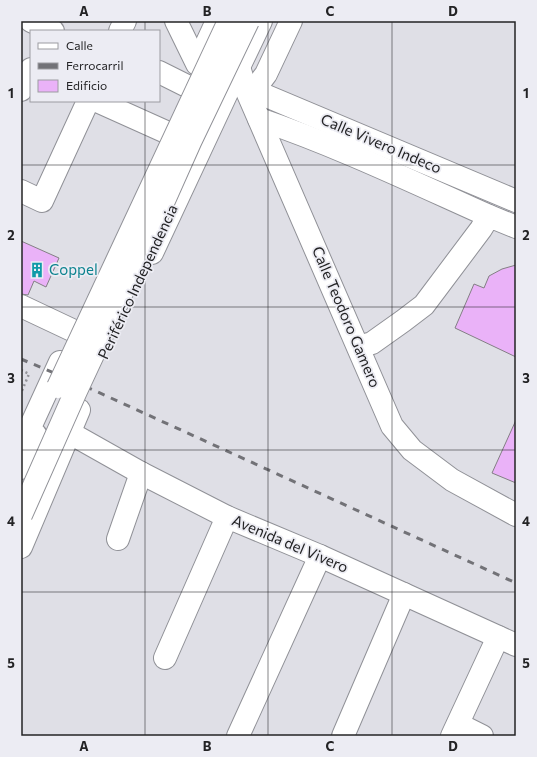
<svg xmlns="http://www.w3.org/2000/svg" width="537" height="757" viewBox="0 0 537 757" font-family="Commissioner,sans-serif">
<rect width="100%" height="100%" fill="#dfdfe6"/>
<g fill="#eab2f8" stroke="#837f84">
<path d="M 21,241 L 59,258 L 46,287 L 34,281 L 28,295 L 21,294 Z"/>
<path d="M 516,265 L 516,357 L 455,328 L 474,284 L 484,288 L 489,276 L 502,269 Z"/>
<path d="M 516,420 L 516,483 L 492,473 Z"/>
</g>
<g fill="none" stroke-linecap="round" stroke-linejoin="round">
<g stroke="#909197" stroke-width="24">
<g id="minor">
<path d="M 31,21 L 53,31"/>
<path d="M 176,21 L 197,64"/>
<path d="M 120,31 L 125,21"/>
<path d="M 239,67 L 245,87 L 392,426 L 412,450 L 452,480 L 516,515"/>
<path d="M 159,72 L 187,86"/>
<path d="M 245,87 L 516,201"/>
<path d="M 21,90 L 31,69"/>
<path d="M 254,90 L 266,74 L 291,21"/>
<path d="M 97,101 L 166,132"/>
<path d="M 259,119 C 338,146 413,182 489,216"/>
<path d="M 21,191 L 42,201 L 88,101"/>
<path d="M 21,306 L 74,331"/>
<path d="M 359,347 L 372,343 L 403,321 L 424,305 L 481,229 L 489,216 L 516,227"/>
<path d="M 70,433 L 141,473 L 227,517 L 320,556 L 516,645"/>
<path d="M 118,539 L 141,473"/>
<path d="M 165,658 L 227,517"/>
<path d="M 458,724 L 482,736"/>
<path d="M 238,736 L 320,556"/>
<path d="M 343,736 L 404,594"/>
<path d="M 452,736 L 498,637"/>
</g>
</g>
<g stroke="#909197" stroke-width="24">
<g id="highway">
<path d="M 198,62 L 217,21"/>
<path d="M 152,253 L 239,67 L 261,21"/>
<path d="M 21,447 L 60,362"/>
<path d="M 21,468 L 36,435"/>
<path d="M 21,547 L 79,410"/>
</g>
</g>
<path stroke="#949499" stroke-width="2.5" stroke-dasharray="2 3" stroke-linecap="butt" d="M 21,370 L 29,374 L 21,393"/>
<use href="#minor" stroke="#fff" stroke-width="22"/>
<use href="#highway" stroke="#fff" stroke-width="22"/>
<path stroke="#727277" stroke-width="3" stroke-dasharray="7 7" stroke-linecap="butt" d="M 21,359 L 89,388 L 516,583"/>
<g stroke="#909197" stroke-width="24" stroke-linecap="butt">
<g id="highway-bridge">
<path d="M 58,387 L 229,21"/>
<path d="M 21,515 L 76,391 L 145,243 L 190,142 L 248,21"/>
</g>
</g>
<use href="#highway-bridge" stroke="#fff" stroke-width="22"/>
</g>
<path fill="none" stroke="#232325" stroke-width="1" stroke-opacity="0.55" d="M 145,21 L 145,31M 268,21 L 268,736M 392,21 L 392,736M 145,101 L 145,736M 21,165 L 516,165M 21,307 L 516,307M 21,450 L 516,450M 21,592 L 516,592"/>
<defs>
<g id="building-bare" transform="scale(1.2)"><path d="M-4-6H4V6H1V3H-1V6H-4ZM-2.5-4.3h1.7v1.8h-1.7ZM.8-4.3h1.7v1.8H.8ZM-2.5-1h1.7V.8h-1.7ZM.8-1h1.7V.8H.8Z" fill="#0f9aa8" stroke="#ececf3" stroke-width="2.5" paint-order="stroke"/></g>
</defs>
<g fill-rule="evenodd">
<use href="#building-bare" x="37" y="270"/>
</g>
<g text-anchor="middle" stroke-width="3.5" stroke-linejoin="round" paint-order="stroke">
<g font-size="15" fill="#232325" stroke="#ececf3">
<text transform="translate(381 144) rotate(23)" y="5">Calle Vivero Indeco</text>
<text transform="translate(138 282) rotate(-65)" y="5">Periférico Independencia</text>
<text transform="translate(346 317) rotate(67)" y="5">Calle Teodoro Gamero</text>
<text transform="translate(290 544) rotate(23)" y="5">Avenida del Vivero</text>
</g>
<g font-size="15" fill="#0d838f" stroke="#ececf3" text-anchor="start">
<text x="49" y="275">Coppel</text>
</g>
</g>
<rect width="537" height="757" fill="none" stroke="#ececf3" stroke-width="44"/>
<rect x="30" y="30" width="130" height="72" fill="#ececf3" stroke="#9c9ca1"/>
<rect x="38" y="43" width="20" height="6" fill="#ffffff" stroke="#9c9ca1"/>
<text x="66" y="50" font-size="12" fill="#232325">Calle</text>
<rect x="38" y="63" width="20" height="6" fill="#727277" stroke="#9c9ca1"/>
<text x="66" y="70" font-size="12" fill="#232325">Ferrocarril</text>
<rect x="38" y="80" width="20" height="12" fill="#eab2f8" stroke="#9c9ca1"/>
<text x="66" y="90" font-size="12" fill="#232325">Edificio</text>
<rect x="22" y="22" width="493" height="713" fill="none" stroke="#232325" stroke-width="1.5"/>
<g font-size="13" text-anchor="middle" font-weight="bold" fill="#232325">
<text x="84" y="16">A</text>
<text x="207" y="16">B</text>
<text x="330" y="16">C</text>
<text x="453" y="16">D</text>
<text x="11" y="98">1</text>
<text x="526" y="98">1</text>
<text x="11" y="240">2</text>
<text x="526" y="240">2</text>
<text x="11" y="383">3</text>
<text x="526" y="383">3</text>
<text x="11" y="526">4</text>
<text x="526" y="526">4</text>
<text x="11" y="668">5</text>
<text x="526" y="668">5</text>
<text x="84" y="751">A</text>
<text x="207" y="751">B</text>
<text x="330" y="751">C</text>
<text x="453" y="751">D</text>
</g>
</svg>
